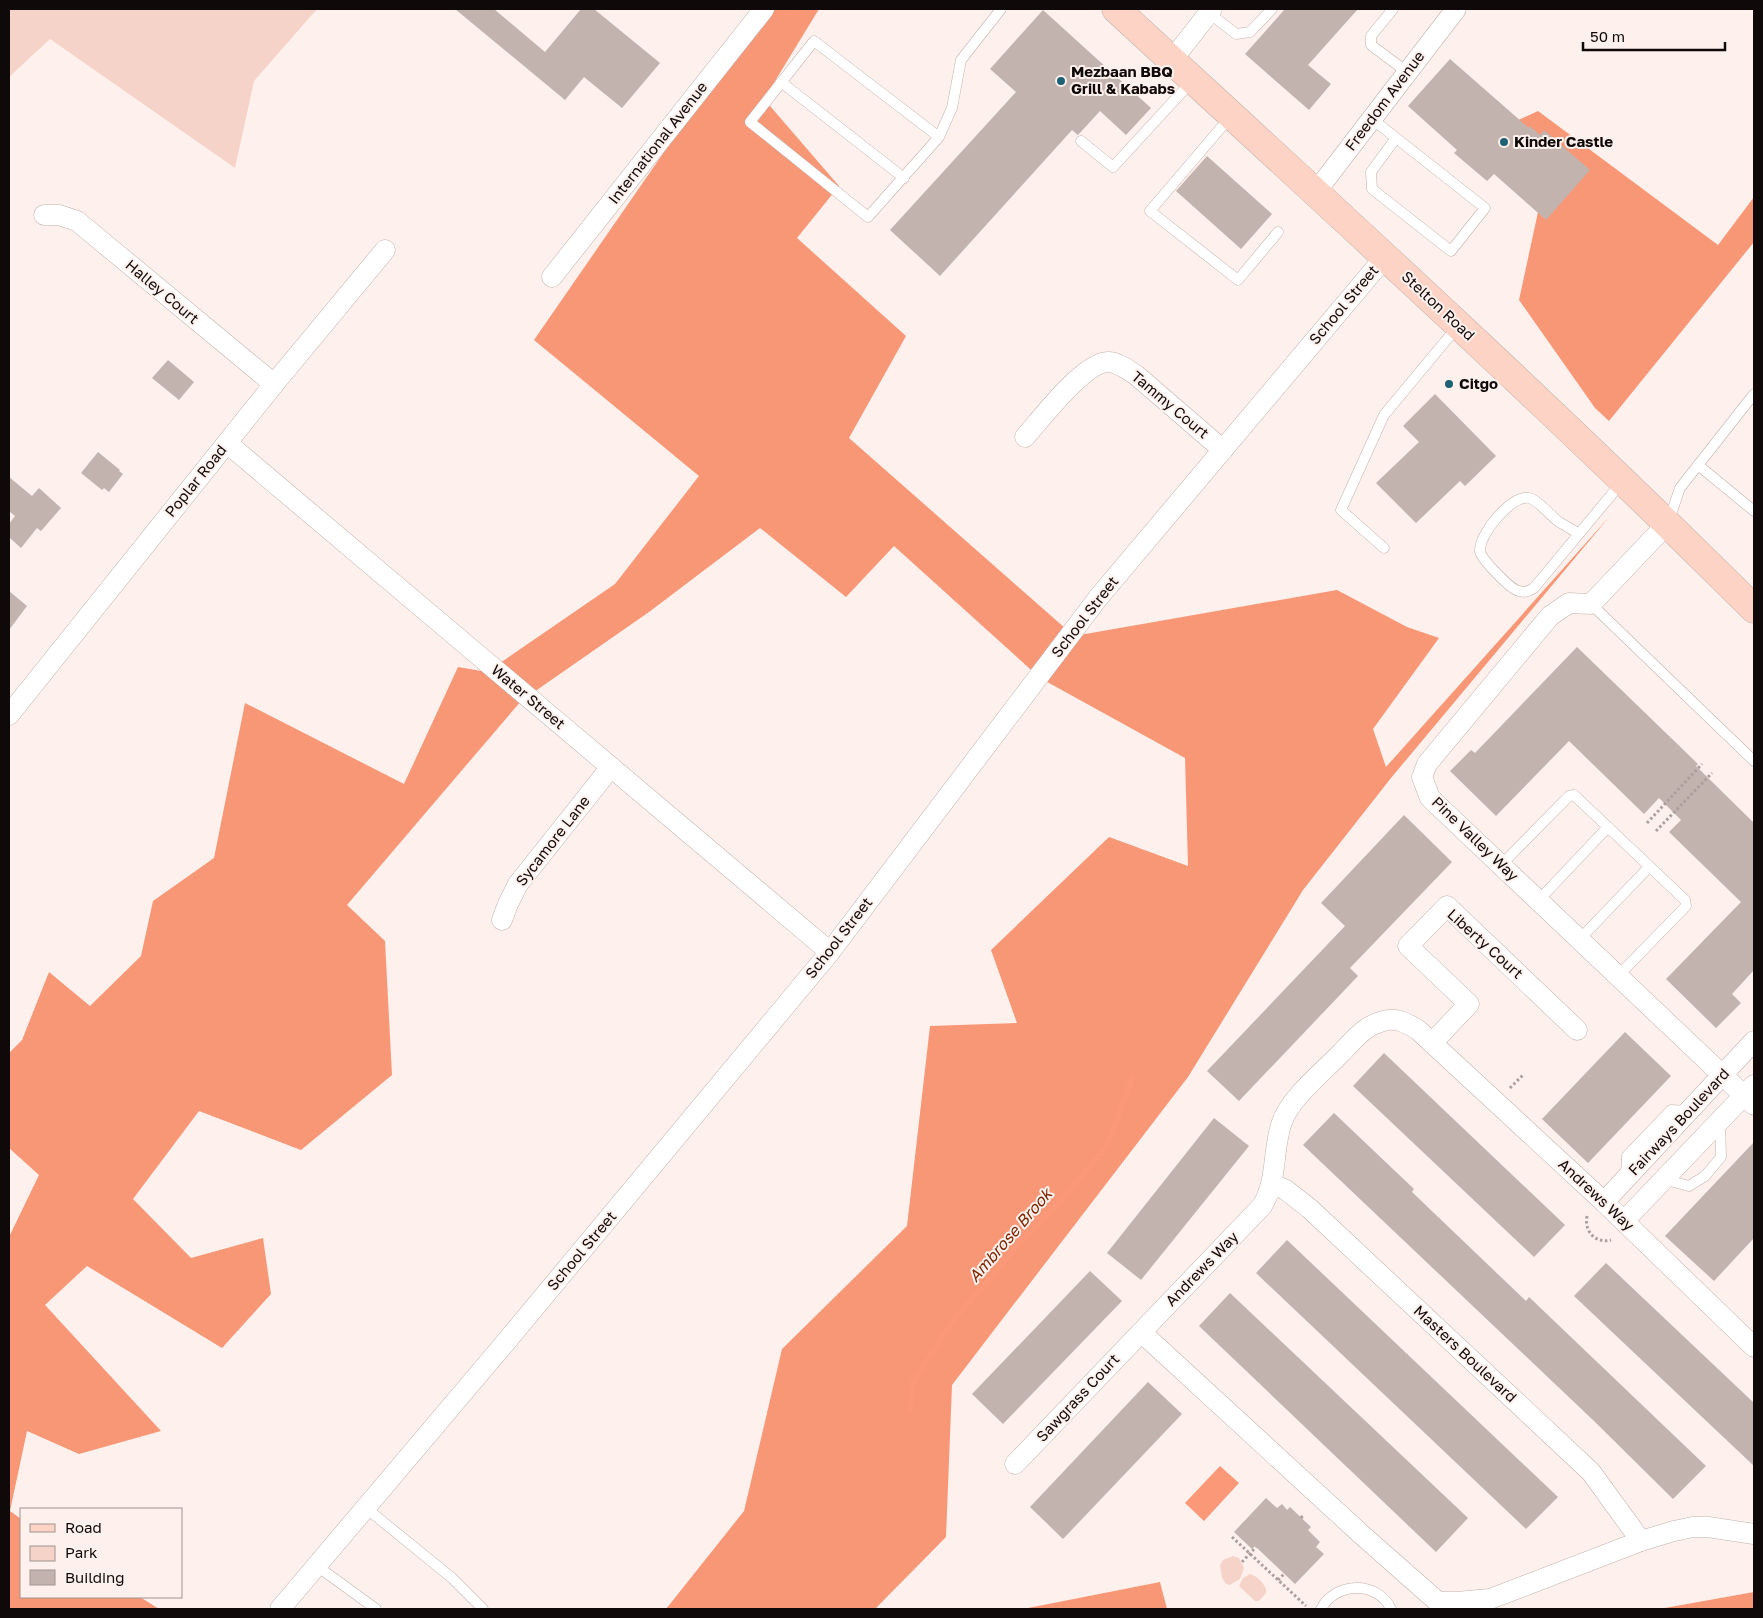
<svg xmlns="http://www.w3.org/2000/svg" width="1763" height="1618" viewBox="0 0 1763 1618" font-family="'Golos Text',sans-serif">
<rect width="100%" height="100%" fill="#fef0ec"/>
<g fill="#f6d3c8">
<path d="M 9,9 L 317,9 L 254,81 L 235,168 L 50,39 L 9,77 Z"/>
<path d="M 1233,1556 L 1239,1558 L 1244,1568 L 1240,1579 L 1230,1585 L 1226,1584 L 1222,1578 L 1220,1565 L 1223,1560 Z"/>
<path d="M 1250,1574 C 1257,1576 1263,1582 1266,1589 L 1266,1593 L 1259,1601 L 1255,1601 L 1239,1586 L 1243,1578 Z"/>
</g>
<g fill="#f89776">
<path d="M 763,9 L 819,9 L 764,99 L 839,186 L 797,238 L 906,336 L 849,438 L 1074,636 L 1337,590 L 1407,627 L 1439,638 L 1373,729 L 1386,767 L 1610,516 L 1391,778 L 1303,890 L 1188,1077 L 952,1385 L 946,1537 L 875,1609 L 666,1609 L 744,1511 L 782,1349 L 907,1226 L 930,1026 L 1017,1023 L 991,950 L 1109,837 L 1188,866 L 1185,758 L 1040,678 L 894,546 L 846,597 L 760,528 L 649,612 L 521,701 L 347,905 L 385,941 L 392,1075 L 301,1150 L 199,1111 L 133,1199 L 191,1258 L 263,1238 L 271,1294 L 222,1348 L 87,1266 L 45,1305 L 161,1431 L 79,1454 L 27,1431 L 10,1511 L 21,1519 L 21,1597 L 140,1597 L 159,1609 L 9,1609 L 9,1237 L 39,1175 L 9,1148 L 9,1053 L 22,1040 L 49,972 L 90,1006 L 141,956 L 153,901 L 214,858 L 245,703 L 404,784 L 458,667 L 487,672 L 615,584 L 699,476 L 534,340 Z"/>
<path d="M 1538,111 L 1718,245 L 1754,197 L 1754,242 L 1609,421 L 1595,408 L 1519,300 L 1543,189 L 1512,123 Z"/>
<path d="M 1160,1582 L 1167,1609 L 1023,1609 Z"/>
<path d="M 1754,1592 L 1754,1609 L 1659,1609 Z"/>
</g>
<path fill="#fa9878" d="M 1220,1466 L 1239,1483 L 1204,1521 L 1185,1503 Z"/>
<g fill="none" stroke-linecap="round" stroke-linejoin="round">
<path stroke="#fa9878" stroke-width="5.5" d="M 910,1410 L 913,1382 L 954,1319 L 994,1274 L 1018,1244 L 1057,1205 L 1107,1146 L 1132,1079"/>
</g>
<g fill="#c3b3ae">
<path d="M 455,9 L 494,9 L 545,52 L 581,9 L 594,9 L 660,63 L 622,108 L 584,77 L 565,100 Z"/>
<path d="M 1285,9 L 1358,9 L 1308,65 L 1331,84 L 1309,110 L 1245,54 Z"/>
<path d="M 1043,10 L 1151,108 L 1126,135 L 1100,111 L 1078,135 L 1072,130 L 940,276 L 890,230 L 1016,92 L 990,69 Z"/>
<path d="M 1450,59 L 1529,128 L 1530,126 L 1540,135 L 1544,130 L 1590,170 L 1546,220 L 1494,174 L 1487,181 L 1454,153 L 1457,150 L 1408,106 Z"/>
<path d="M 1207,156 L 1272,214 L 1241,249 L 1176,191 Z"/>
<path d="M 168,360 L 194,382 L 179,400 L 152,378 Z"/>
<path d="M 1435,394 L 1496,456 L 1465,486 L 1460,481 L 1416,523 L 1376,483 L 1419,442 L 1403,426 Z"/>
<path d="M 98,452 L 120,470 L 119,471 L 123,474 L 109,492 L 104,488 L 102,490 L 81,473 Z"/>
<path d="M 9,477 L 32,496 L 39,488 L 61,508 L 41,531 L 37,528 L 21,548 L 9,537 L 9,524 L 15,516 L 9,511 Z"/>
<path d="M 9,591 L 27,606 L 9,630 Z"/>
<path d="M 1577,647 L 1698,764 L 1696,766 L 1754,823 L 1754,970 L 1732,994 L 1741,1003 L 1716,1028 L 1666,979 L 1741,902 L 1669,832 L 1681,820 L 1659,798 L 1644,814 L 1569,741 L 1496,816 L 1450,771 L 1471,750 L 1475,753 Z"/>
<path d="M 1404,815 L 1452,862 L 1350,968 L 1358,976 L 1239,1101 L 1207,1071 L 1345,926 L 1321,903 Z"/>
<path d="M 1625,1032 L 1671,1076 L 1588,1163 L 1542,1119 Z"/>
<path d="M 1384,1053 L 1565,1225 L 1534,1257 L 1353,1086 Z"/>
<path d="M 1334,1113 L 1414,1189 L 1412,1192 L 1526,1301 L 1529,1297 L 1706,1466 L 1673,1499 L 1594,1421 L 1303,1145 Z"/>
<path d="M 1214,1118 L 1249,1146 L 1141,1280 L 1107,1253 Z"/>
<path d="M 1754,1142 L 1754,1238 L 1714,1281 L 1665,1236 Z"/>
<path d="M 1287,1240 L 1558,1497 L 1526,1529 L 1256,1273 Z"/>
<path d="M 1606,1263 L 1754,1403 L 1754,1466 L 1574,1296 Z"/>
<path d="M 1090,1271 L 1122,1301 L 1003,1424 L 972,1394 Z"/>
<path d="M 1230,1293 L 1468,1518 L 1436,1552 L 1199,1326 Z"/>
<path d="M 1148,1382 L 1182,1414 L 1063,1539 L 1030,1507 Z"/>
<path d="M 1266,1498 L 1277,1508 L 1282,1504 L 1287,1510 L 1290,1507 L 1311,1527 L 1308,1530 L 1320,1542 L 1316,1547 L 1324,1554 L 1295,1584 L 1255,1546 L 1252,1549 L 1234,1532 Z"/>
</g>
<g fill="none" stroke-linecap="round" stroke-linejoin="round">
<g stroke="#c1b1ac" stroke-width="11">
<g id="service">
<path d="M 1393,9 L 1371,36 L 1371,45 L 1407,72"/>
<path d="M 1209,13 L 1236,34 L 1250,32 L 1272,9"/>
<path d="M 781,82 L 904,178"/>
<path d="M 1231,116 L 1150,211 L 1238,280 L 1278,232"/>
<path d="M 1372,119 L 1485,208 L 1451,251 L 1372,189 L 1371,172 L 1396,138"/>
<path d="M 939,137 L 814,41 L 750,122 L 868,217 L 939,137 L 952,108 L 961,60 L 1001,9"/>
<path d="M 1081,141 L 1113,167 L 1193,80"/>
<path d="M 1698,465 L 1754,511"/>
<path d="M 1668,523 L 1680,488 L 1754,394"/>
<path d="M 1579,534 C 1573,530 1566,526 1559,522 C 1551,516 1538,500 1529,498 C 1512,494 1479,534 1480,551 C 1481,559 1511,590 1519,591 C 1525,593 1529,591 1534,588 L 1622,482"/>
<path d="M 1384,548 L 1341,510 L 1384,415 L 1458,326"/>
<path d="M 1591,604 L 1754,761"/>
<path d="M 1501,865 L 1569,796 L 1574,795 L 1685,900 L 1686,906 L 1618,976"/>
<path d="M 1538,901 L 1608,827"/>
<path d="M 1579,940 L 1649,867"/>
<path d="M 1626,1176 L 1627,1156 L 1671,1110 L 1688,1111"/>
<path d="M 1663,1179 L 1689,1186 L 1705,1176 L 1721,1157 L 1720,1121"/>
<path d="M 366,1508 L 452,1578 L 483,1609"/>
<path d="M 317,1566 L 376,1609"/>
<path d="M 1321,1609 C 1335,1582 1377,1580 1391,1609"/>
</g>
</g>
<g stroke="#c1b1ac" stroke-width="21">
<g id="minor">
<path d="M 1172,60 L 1212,9"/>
<path d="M 1315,193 L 1456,9"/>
<path d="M 44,215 L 59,215 L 77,221 L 274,384"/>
<path d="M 552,277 L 764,9"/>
<path d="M 1025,437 C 1041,419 1084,362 1108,362 C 1118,362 1128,370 1136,375 L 1223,450"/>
<path d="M 227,443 L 830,952"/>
<path d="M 1668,523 L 1591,604 L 1569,603 L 1550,616 L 1427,764 L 1422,777 L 1430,798 L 1754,1105"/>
<path d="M 9,715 L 274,384 L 385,250"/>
<path d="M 502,920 L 508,904 L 518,884 L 611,767"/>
<path d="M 1432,1043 L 1469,1004 L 1408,946 L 1447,906 L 1577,1030"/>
<path d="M 1272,1184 L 1286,1190 L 1309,1208 L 1591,1472 L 1641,1541"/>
<path d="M 1604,1202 L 1754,1041"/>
<path d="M 1624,1221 L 1754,1085"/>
<path d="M 1141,1332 L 1362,1535 L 1438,1602 L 1457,1602 L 1490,1599 L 1641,1541 L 1674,1531 L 1693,1527 L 1708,1527 L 1754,1534"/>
<path d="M 1015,1464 L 1262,1206 C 1278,1180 1272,1150 1282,1122 C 1290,1098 1324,1071 1341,1053 C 1349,1045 1357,1035 1366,1029 C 1371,1025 1377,1023 1383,1021 C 1396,1017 1407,1023 1418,1030 L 1604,1202 L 1754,1347"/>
<path d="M 280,1609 L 505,1343 L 830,952 L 1098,598 L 1385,257"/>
</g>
</g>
<g stroke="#c1b1ac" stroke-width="29">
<path id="secondary" d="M 1116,9 C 1331,207 1547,403 1754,609"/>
</g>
<g stroke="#aa9f9c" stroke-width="3" stroke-dasharray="2.5 2.5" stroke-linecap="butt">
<path d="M 1647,823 L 1702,764"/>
<path d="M 1656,831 L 1712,773"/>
<path d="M 1510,1088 L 1524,1074"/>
<path d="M 1587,1216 C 1584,1231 1595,1244 1611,1240"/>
<path d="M 1301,1518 L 1304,1514"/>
<path d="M 1232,1537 L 1306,1606"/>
<path d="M 1242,1562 L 1256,1547"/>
<path d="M 1278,1580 L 1284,1574"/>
</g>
<use href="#service" stroke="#fff" stroke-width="10"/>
<use href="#minor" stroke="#fff" stroke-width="20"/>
<use href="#secondary" stroke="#fcd3c4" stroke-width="28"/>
</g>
<g fill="#1d6274" stroke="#fef0ec" stroke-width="2">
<circle cx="1061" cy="81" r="5"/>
<circle cx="1504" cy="142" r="5"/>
<circle cx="1449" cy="384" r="5"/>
</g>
<g text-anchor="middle" stroke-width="4" stroke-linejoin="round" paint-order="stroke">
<g font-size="15" font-weight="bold" fill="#0f0a09" stroke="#fef0ec" text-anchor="start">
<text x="1071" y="77">Mezbaan BBQ<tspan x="1071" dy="17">Grill &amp; Kababs</tspan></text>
<text x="1514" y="147">Kinder Castle</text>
<text x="1459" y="389">Citgo</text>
</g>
<g font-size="15" fill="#0f0a09" stroke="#fef0ec">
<text transform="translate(1385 101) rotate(-53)" y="5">Freedom Avenue</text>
<text transform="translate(658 143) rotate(-52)" y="5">International Avenue</text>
<text transform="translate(162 292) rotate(40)" y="5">Halley Court</text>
<text transform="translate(1344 305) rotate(-50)" y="5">School Street</text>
<text transform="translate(1438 306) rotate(43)" y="5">Stelton Road</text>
<text transform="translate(1170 405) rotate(40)" y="5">Tammy Court</text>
<text transform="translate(196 481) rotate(-51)" y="5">Poplar Road</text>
<text transform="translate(1085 617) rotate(-52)" y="5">School Street</text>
<text transform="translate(528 697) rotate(40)" y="5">Water Street</text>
<text transform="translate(1475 839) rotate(44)" y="5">Pine Valley Way</text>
<text transform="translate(553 841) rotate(-52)" y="5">Sycamore Lane</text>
<text transform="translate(839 938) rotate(-52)" y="5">School Street</text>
<text transform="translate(1485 944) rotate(42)" y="5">Liberty Court</text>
<text transform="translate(1679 1122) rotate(-47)" y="5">Fairways Boulevard</text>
<text transform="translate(1596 1195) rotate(43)" y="5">Andrews Way</text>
<text transform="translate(582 1251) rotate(-50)" y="5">School Street</text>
<text transform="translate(1202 1269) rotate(-46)" y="5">Andrews Way</text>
<text transform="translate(1465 1354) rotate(43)" y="5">Masters Boulevard</text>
<text transform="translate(1078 1398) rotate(-47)" y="5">Sawgrass Court</text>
</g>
<g font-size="16" font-style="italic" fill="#7b2603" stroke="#fef0ec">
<text transform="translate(1010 1235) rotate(-49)" y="6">Ambrose Brook</text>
</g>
</g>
<rect width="1763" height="1618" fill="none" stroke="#0f0a09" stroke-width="20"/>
<rect x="20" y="1508" width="162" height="90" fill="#fef0ec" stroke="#9e9491"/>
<rect x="30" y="1524" width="25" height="8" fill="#fcd3c4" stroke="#9e9491"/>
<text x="65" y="1533" font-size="15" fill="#0f0a09">Road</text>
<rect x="30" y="1546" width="25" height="15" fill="#f6d3c8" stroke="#9e9491"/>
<text x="65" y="1558" font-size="15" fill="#0f0a09">Park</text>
<rect x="30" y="1570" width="25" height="15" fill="#c3b3ae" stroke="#9e9491"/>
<text x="65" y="1583" font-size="15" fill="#0f0a09">Building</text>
<path d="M1583 42v8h142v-8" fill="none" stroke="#0f0a09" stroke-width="2.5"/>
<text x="1590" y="42" font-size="15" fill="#0f0a09" stroke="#fef0ec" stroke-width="4" paint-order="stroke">50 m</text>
</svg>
